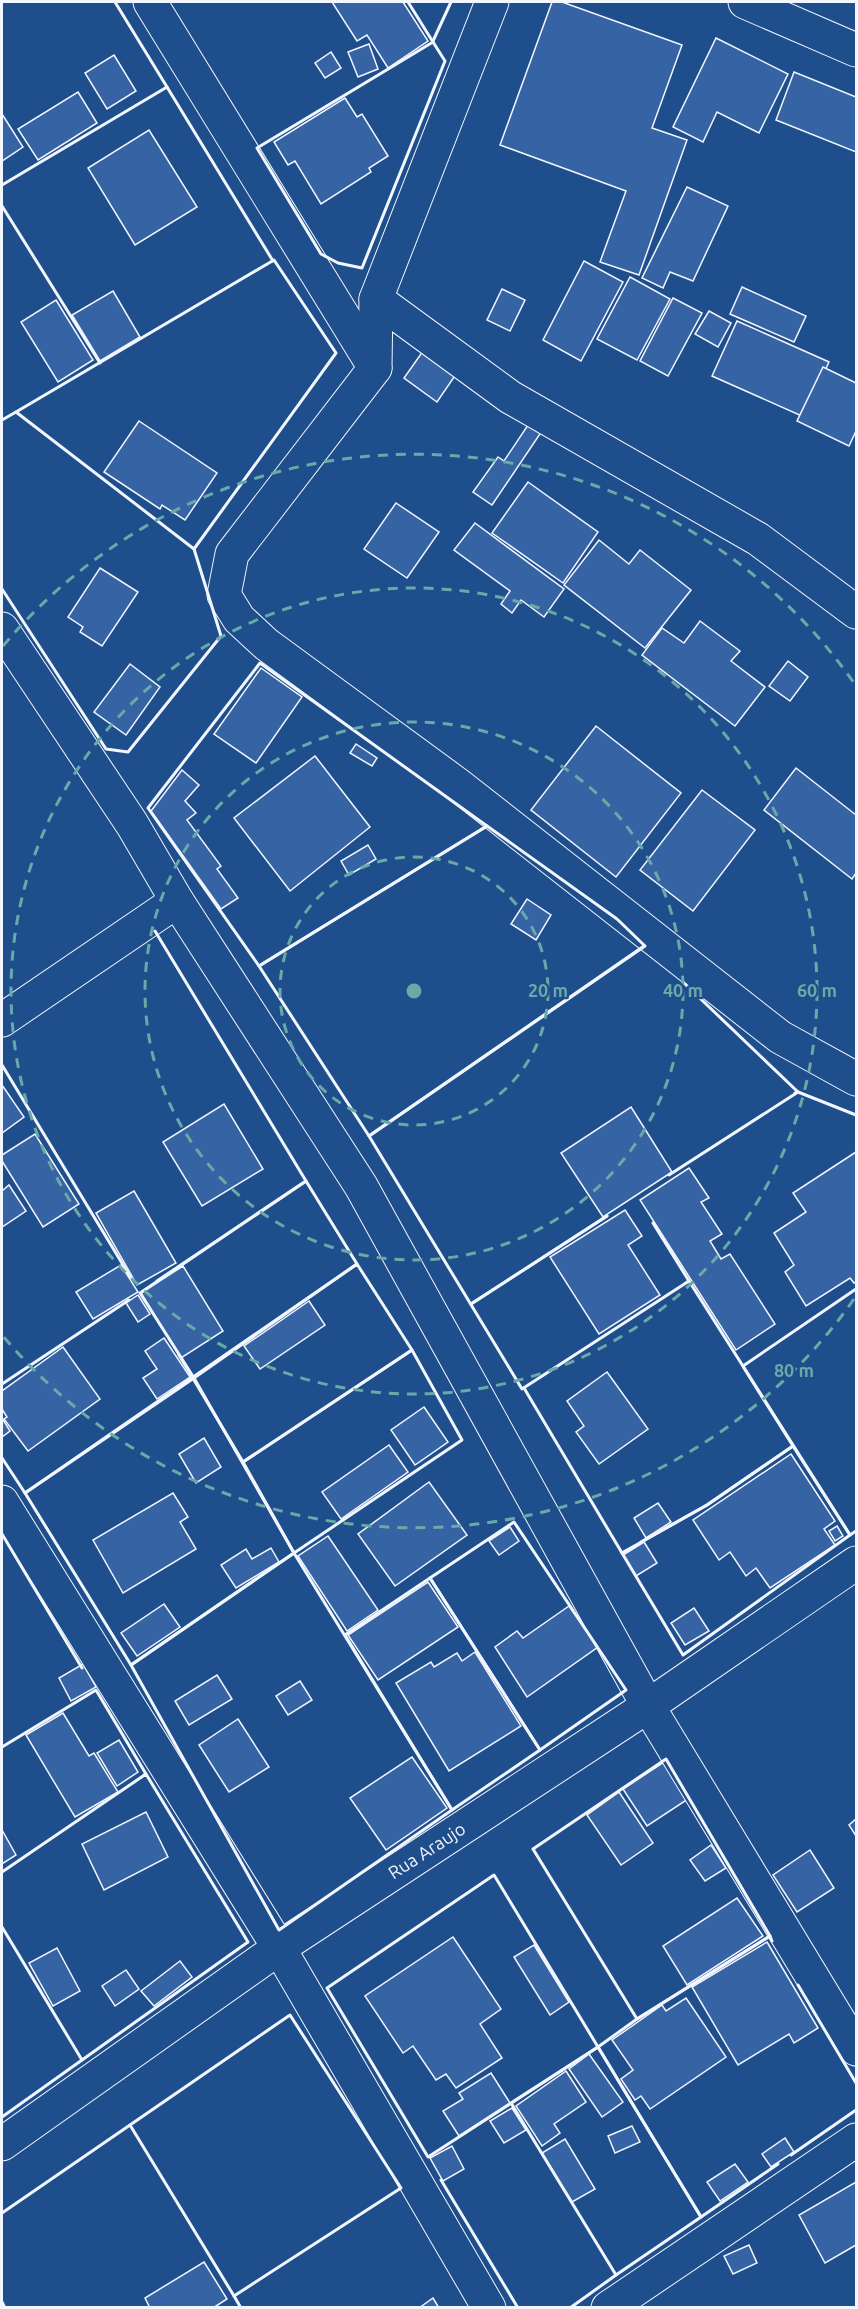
<svg xmlns="http://www.w3.org/2000/svg" width="858" height="2309" viewBox="0 0 858 2309" font-family="Ubuntu,sans-serif">
<rect width="100%" height="100%" fill="#1f4e8c"/>
<g fill="#3563a3" stroke="#f2f6ff" stroke-width="1.5">
<path d="M 332,2 L 403,2 L 428,41 L 388,68 L 367,35 L 357,41 Z"/>
<path d="M 552,2 L 562,2 L 682,45 L 652,128 L 687,140 L 639,275 L 600,262 L 626,191 L 500,145 Z"/>
<path d="M 716,38 L 788,74 L 759,133 L 717,112 L 703,142 L 673,127 Z"/>
<path d="M 369,44 L 378,69 L 358,77 L 348,52 Z"/>
<path d="M 331,52 L 341,68 L 325,78 L 315,63 Z"/>
<path d="M 114,55 L 136,91 L 107,109 L 85,73 Z"/>
<path d="M 794,72 L 856,97 L 856,152 L 776,120 Z"/>
<path d="M 78,92 L 97,123 L 38,160 L 18,129 Z"/>
<path d="M 345,98 L 357,117 L 362,114 L 388,156 L 369,168 L 371,172 L 321,204 L 295,161 L 288,165 L 274,142 Z"/>
<path d="M 2,114 L 23,147 L 2,161 Z"/>
<path d="M 149,130 L 197,207 L 135,245 L 88,168 Z"/>
<path d="M 687,187 L 728,206 L 693,281 L 670,272 L 663,288 L 642,278 Z"/>
<path d="M 584,261 L 623,282 L 581,361 L 543,340 Z"/>
<path d="M 630,277 L 670,299 L 637,360 L 597,339 Z"/>
<path d="M 742,287 L 806,316 L 794,342 L 730,314 Z"/>
<path d="M 502,289 L 525,300 L 510,331 L 487,320 Z"/>
<path d="M 113,291 L 140,337 L 100,361 L 72,315 Z"/>
<path d="M 673,298 L 702,313 L 668,376 L 640,361 Z"/>
<path d="M 56,300 L 93,360 L 58,382 L 21,322 Z"/>
<path d="M 709,311 L 731,323 L 718,347 L 695,334 Z"/>
<path d="M 737,321 L 829,362 L 804,417 L 712,376 Z"/>
<path d="M 428,344 L 461,367 L 437,402 L 404,378 Z"/>
<path d="M 823,367 L 856,383 L 856,431 L 849,446 L 797,421 Z"/>
<path d="M 532,419 L 544,428 L 492,505 L 473,492 L 498,457 L 504,461 Z"/>
<path d="M 139,421 L 217,473 L 185,520 L 162,505 L 160,509 L 104,472 Z"/>
<path d="M 528,482 L 598,532 L 563,583 L 492,533 Z"/>
<path d="M 396,503 L 439,532 L 407,578 L 364,549 Z"/>
<path d="M 475,523 L 564,589 L 544,617 L 521,600 L 512,613 L 501,604 L 510,591 L 454,550 Z"/>
<path d="M 599,540 L 629,564 L 640,550 L 691,590 L 645,648 L 564,585 Z"/>
<path d="M 100,568 L 138,592 L 102,646 L 80,632 L 83,627 L 68,617 Z"/>
<path d="M 700,621 L 740,651 L 731,661 L 765,687 L 735,726 L 642,655 L 662,628 L 684,643 Z"/>
<path d="M 788,661 L 808,677 L 790,701 L 769,686 Z"/>
<path d="M 130,664 L 160,687 L 126,735 L 94,712 Z"/>
<path d="M 261,668 L 302,697 L 256,763 L 214,734 Z"/>
<path d="M 596,726 L 681,793 L 616,877 L 531,810 Z"/>
<path d="M 356,744 L 377,758 L 372,766 L 350,753 Z"/>
<path d="M 315,756 L 370,827 L 290,891 L 234,818 Z"/>
<path d="M 796,768 L 856,815 L 856,873 L 852,879 L 764,810 Z"/>
<path d="M 182,770 L 199,785 L 185,801 L 196,813 L 187,820 L 221,866 L 217,869 L 238,898 L 221,909 L 151,811 Z"/>
<path d="M 702,790 L 755,830 L 693,911 L 640,870 Z"/>
<path d="M 368,845 L 376,859 L 349,875 L 341,861 Z"/>
<path d="M 527,899 L 551,915 L 536,940 L 511,924 Z"/>
<path d="M 2,1085 L 24,1117 L 2,1133 Z"/>
<path d="M 224,1104 L 263,1169 L 202,1206 L 163,1142 Z"/>
<path d="M 631,1107 L 672,1172 L 603,1217 L 561,1153 Z"/>
<path d="M 35,1134 L 79,1204 L 43,1227 L 2,1161 L 2,1155 Z"/>
<path d="M 856,1152 L 856,1282 L 854,1283 L 850,1278 L 806,1306 L 785,1272 L 794,1265 L 774,1233 L 806,1212 L 793,1193 Z"/>
<path d="M 689,1168 L 709,1198 L 701,1202 L 722,1234 L 710,1241 L 721,1259 L 730,1254 L 775,1324 L 736,1350 L 640,1200 Z"/>
<path d="M 9,1185 L 26,1211 L 2,1227 L 2,1191 Z"/>
<path d="M 134,1191 L 176,1263 L 137,1285 L 96,1213 Z"/>
<path d="M 625,1210 L 642,1236 L 628,1245 L 660,1295 L 599,1334 L 550,1257 Z"/>
<path d="M 121,1265 L 138,1292 L 93,1319 L 76,1292 Z"/>
<path d="M 183,1266 L 223,1331 L 181,1358 L 141,1293 Z"/>
<path d="M 138,1295 L 150,1314 L 138,1322 L 126,1303 Z"/>
<path d="M 309,1301 L 325,1325 L 260,1369 L 244,1346 Z"/>
<path d="M 164,1338 L 190,1377 L 157,1399 L 143,1378 L 157,1369 L 145,1351 Z"/>
<path d="M 63,1347 L 100,1399 L 28,1451 L 4,1419 L 7,1417 L 2,1409 L 2,1391 Z"/>
<path d="M 607,1372 L 648,1429 L 599,1464 L 576,1432 L 584,1426 L 567,1401 Z"/>
<path d="M 424,1407 L 448,1442 L 415,1465 L 391,1430 Z"/>
<path d="M 2,1418 L 10,1431 L 2,1437 Z"/>
<path d="M 204,1438 L 221,1467 L 196,1483 L 179,1454 Z"/>
<path d="M 389,1445 L 408,1472 L 341,1519 L 322,1492 Z"/>
<path d="M 791,1454 L 835,1521 L 824,1529 L 835,1545 L 770,1588 L 756,1568 L 746,1576 L 730,1552 L 719,1560 L 693,1520 Z"/>
<path d="M 429,1482 L 467,1535 L 395,1586 L 358,1534 Z"/>
<path d="M 173,1493 L 188,1517 L 180,1522 L 196,1549 L 123,1593 L 93,1540 Z"/>
<path d="M 658,1503 L 671,1522 L 646,1538 L 634,1518 Z"/>
<path d="M 837,1526 L 843,1536 L 835,1541 L 829,1531 Z"/>
<path d="M 510,1527 L 519,1541 L 499,1555 L 489,1541 Z"/>
<path d="M 328,1536 L 378,1610 L 347,1631 L 298,1556 Z"/>
<path d="M 644,1542 L 657,1563 L 636,1576 L 623,1555 Z"/>
<path d="M 271,1548 L 279,1562 L 236,1588 L 221,1565 L 246,1549 L 252,1559 Z"/>
<path d="M 428,1582 L 458,1627 L 378,1680 L 348,1635 Z"/>
<path d="M 164,1604 L 180,1627 L 137,1656 L 121,1633 Z"/>
<path d="M 569,1606 L 598,1647 L 527,1697 L 495,1647 L 517,1631 L 523,1638 Z"/>
<path d="M 694,1608 L 709,1631 L 685,1645 L 671,1623 Z"/>
<path d="M 475,1652 L 521,1726 L 449,1771 L 396,1683 L 431,1662 L 434,1667 L 457,1653 L 462,1661 Z"/>
<path d="M 83,1664 L 96,1687 L 71,1701 L 59,1678 Z"/>
<path d="M 217,1675 L 232,1699 L 189,1725 L 175,1701 Z"/>
<path d="M 300,1681 L 312,1700 L 288,1715 L 276,1696 Z"/>
<path d="M 63,1713 L 89,1756 L 94,1753 L 118,1792 L 75,1817 L 26,1735 Z"/>
<path d="M 238,1719 L 269,1767 L 229,1792 L 199,1745 Z"/>
<path d="M 119,1740 L 138,1772 L 117,1786 L 97,1753 Z"/>
<path d="M 412,1757 L 447,1808 L 386,1850 L 350,1798 Z"/>
<path d="M 664,1762 L 688,1799 L 647,1826 L 623,1789 Z"/>
<path d="M 619,1792 L 653,1843 L 621,1865 L 587,1815 Z"/>
<path d="M 146,1812 L 168,1857 L 104,1890 L 82,1844 Z"/>
<path d="M 856,1819 L 856,1836 L 849,1825 Z"/>
<path d="M 2,1830 L 16,1855 L 2,1864 Z"/>
<path d="M 711,1845 L 726,1868 L 705,1881 L 690,1860 Z"/>
<path d="M 810,1850 L 834,1888 L 797,1912 L 773,1875 Z"/>
<path d="M 737,1898 L 763,1936 L 687,1985 L 663,1946 Z"/>
<path d="M 453,1937 L 501,2009 L 480,2024 L 502,2058 L 456,2088 L 446,2074 L 436,2080 L 413,2046 L 403,2053 L 365,1996 Z"/>
<path d="M 767,1942 L 818,2028 L 794,2043 L 789,2034 L 738,2065 L 692,1987 Z"/>
<path d="M 534,1945 L 569,2002 L 550,2015 L 514,1957 Z"/>
<path d="M 57,1948 L 80,1991 L 53,2006 L 29,1963 Z"/>
<path d="M 180,1961 L 192,1977 L 154,2006 L 141,1991 Z"/>
<path d="M 126,1970 L 139,1989 L 115,2006 L 102,1986 Z"/>
<path d="M 686,1998 L 726,2057 L 650,2109 L 641,2096 L 635,2100 L 621,2079 L 633,2070 L 612,2040 L 662,2005 L 666,2011 Z"/>
<path d="M 589,2054 L 623,2102 L 602,2117 L 569,2069 Z"/>
<path d="M 566,2071 L 586,2102 L 554,2124 L 560,2133 L 542,2146 L 516,2106 Z"/>
<path d="M 491,2073 L 510,2103 L 459,2136 L 443,2111 L 463,2099 L 459,2093 Z"/>
<path d="M 512,2108 L 526,2130 L 504,2143 L 490,2121 Z"/>
<path d="M 632,2126 L 640,2142 L 615,2153 L 608,2136 Z"/>
<path d="M 785,2138 L 794,2152 L 771,2167 L 762,2154 Z"/>
<path d="M 565,2139 L 595,2189 L 572,2202 L 542,2153 Z"/>
<path d="M 452,2146 L 464,2169 L 443,2181 L 430,2158 Z"/>
<path d="M 735,2164 L 748,2182 L 720,2201 L 707,2182 Z"/>
<path d="M 856,2182 L 856,2245 L 825,2263 L 799,2215 Z"/>
<path d="M 749,2245 L 757,2263 L 733,2274 L 724,2256 Z"/>
<path d="M 204,2262 L 227,2299 L 213,2308 L 150,2308 L 145,2298 Z"/>
<path d="M 433,2298 L 439,2308 L 419,2308 Z"/>
</g>
<g fill="none" stroke-linecap="round" stroke-linejoin="round">
<g stroke="#f2f6ff" stroke-width="35">
<g id="minor">
<path d="M 150,2 L 375,368"/>
<path d="M 492,2 L 376,299 L 375,368 L 232,554 L 224,595 L 239,619 L 266,644 L 457,784 L 780,1037 L 856,1079"/>
<path d="M 745,2 L 856,50"/>
<path d="M 376,299 L 510,397 L 758,539 L 856,612"/>
<path d="M 2,629 L 132,824 L 177,901 L 361,1186 L 648,1706 L 856,2049"/>
<path d="M 2,1020 L 177,901"/>
<path d="M 2,1502 L 279,1948 L 489,2308"/>
<path d="M 2,2144 L 279,1948 L 648,1706 L 856,1563"/>
<path d="M 608,2308 L 856,2140"/>
</g>
</g>
<use href="#minor" stroke="#1f4e8c" stroke-width="33"/>
<g stroke="#f2f6ff" stroke-width="3">
<path d="M 115,2 L 167,87"/>
<path d="M 408,2 L 433,42"/>
<path d="M 433,41 L 451,2"/>
<path d="M 433,42 L 445,61 L 362,268 L 338,263 L 321,254 L 257,148 Z"/>
<path d="M 2,185 L 167,87 L 273,261"/>
<path d="M 2,206 L 100,363"/>
<path d="M 274,260 L 336,353 L 194,549 L 16,412 Z"/>
<path d="M 2,420 L 16,412"/>
<path d="M 2,589 L 106,749 L 128,752 L 221,636 L 194,549"/>
<path d="M 260,663 L 487,826 L 259,966 L 148,808 Z"/>
<path d="M 487,826 L 617,919 L 645,946 L 369,1136 L 259,966 Z"/>
<path d="M 155,931 L 306,1181 L 157,1281"/>
<path d="M 644,946 L 369,1136 L 522,1389 L 689,1281 L 653,1223"/>
<path d="M 2,1065 L 131,1278"/>
<path d="M 795,1093 L 798,1092 L 856,1115"/>
<path d="M 669,1175 L 798,1092 L 683,982"/>
<path d="M 306,1181 L 357,1264 L 194,1378 L 140,1293 Z"/>
<path d="M 687,1282 L 689,1281 L 850,1535 L 856,1531"/>
<path d="M 471,1304 L 607,1216"/>
<path d="M 471,1304 L 607,1216"/>
<path d="M 412,1350 L 462,1440 L 294,1553 L 243,1462 Z"/>
<path d="M 743,1366 L 856,1289"/>
<path d="M 194,1378 L 294,1553 L 131,1665 L 25,1493 Z"/>
<path d="M 2,1384 L 129,1300"/>
<path d="M 524,1388 L 622,1553 L 633,1547"/>
<path d="M 793,1446 L 850,1535 L 683,1655 L 622,1553 L 707,1505 Z"/>
<path d="M 2,1458 L 25,1493 L 357,1264 L 412,1350 L 243,1462 L 179,1355"/>
<path d="M 514,1522 L 626,1690 L 540,1750 L 430,1578 Z"/>
<path d="M 2,1534 L 82,1668"/>
<path d="M 641,1542 L 707,1505 L 793,1446 L 744,1368"/>
<path d="M 294,1553 L 452,1810 L 279,1930 L 131,1665 Z"/>
<path d="M 430,1578 L 540,1750 L 452,1810 L 345,1635 Z"/>
<path d="M 2,1747 L 96,1690 L 146,1774 L 144,1775"/>
<path d="M 666,1759 L 770,1936 L 637,2019 L 533,1849 Z"/>
<path d="M 2,1872 L 146,1774 L 248,1942 L 82,2060 L 2,1927"/>
<path d="M 494,1875 L 598,2047 L 428,2157 L 327,1988 Z"/>
<path d="M 772,1941 L 770,1936 L 637,2019 L 598,2047 L 701,2217 L 778,2164"/>
<path d="M 798,1985 L 856,2083"/>
<path d="M 290,2015 L 401,2188 L 234,2296 L 130,2125 Z"/>
<path d="M 598,2047 L 701,2217 L 616,2275 L 511,2103 Z"/>
<path d="M 2,2117 L 82,2060"/>
<path d="M 791,2155 L 856,2110"/>
<path d="M 441,2180 L 518,2308"/>
<path d="M 2,2213 L 130,2125"/>
<path d="M 234,2296 L 241,2308"/>
<path d="M 2,2302 L 5,2308"/>
<path d="M 570,2308 L 616,2275"/>
</g>
</g>
<g fill="none" stroke="#6aa9a8" stroke-width="3" stroke-dasharray="10 8">
<circle cx="414" cy="991" r="134"/>
<circle cx="414" cy="991" r="269"/>
<circle cx="414" cy="991" r="403"/>
<path d="M854 1299A537 537 0 0 1 3 1336M3 646A537 537 0 0 1 854 683"/>
</g>
<g text-anchor="middle" stroke-width="4.5" stroke-linejoin="round" paint-order="stroke">
<g font-size="18" fill="#f2f6ff" stroke="#1f4e8c">
<text transform="translate(427 1851) rotate(-33)" y="6">Rua Araujo</text>
</g>
</g>
<circle cx="414" cy="991" r="9" fill="#6aa9a8" stroke="#1f4e8c" stroke-width="3"/>
<g font-size="18" text-anchor="middle" font-weight="bold" fill="#6aa9a8" stroke="#1f4e8c" stroke-width="4.5" stroke-linejoin="round" paint-order="stroke">
<text x="548" y="997">20 m</text>
<text x="683" y="997">40 m</text>
<text x="817" y="997">60 m</text>
<text x="794" y="1377">80 m</text>
</g>
<rect width="858" height="2309" fill="none" stroke="#f2f6ff" stroke-width="6"/>
</svg>
